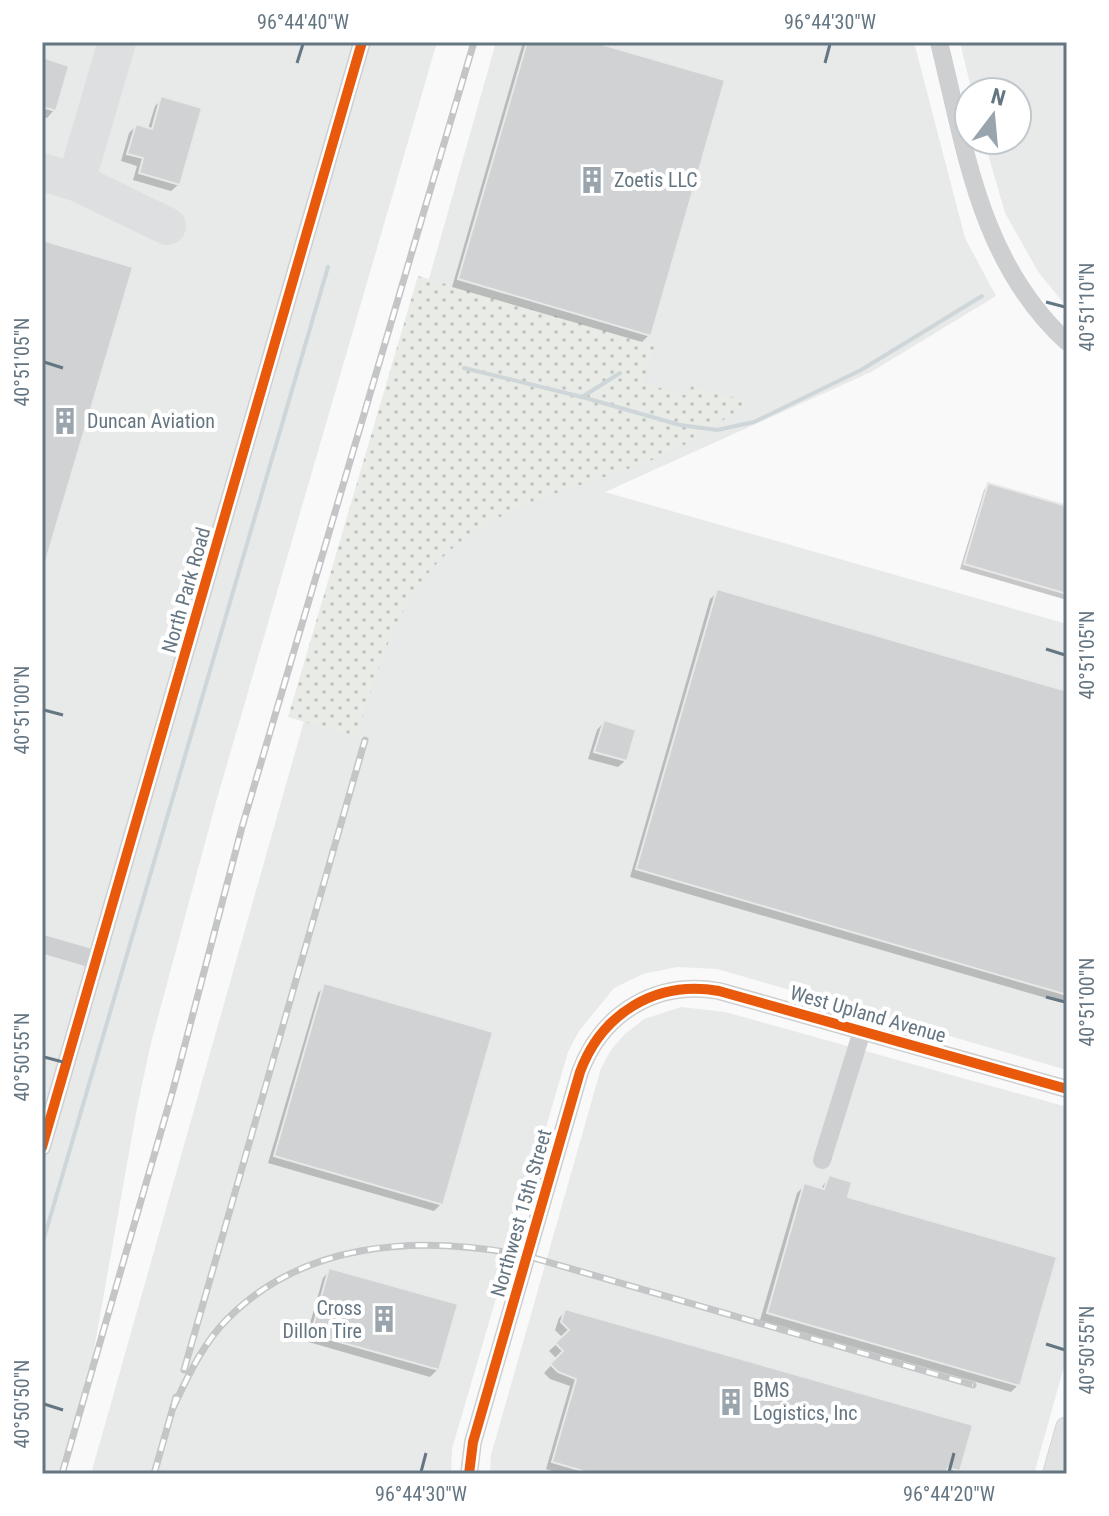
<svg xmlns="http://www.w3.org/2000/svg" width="1109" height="1516" viewBox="0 0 1109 1516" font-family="'Roboto Condensed',sans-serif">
<defs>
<pattern id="grass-dots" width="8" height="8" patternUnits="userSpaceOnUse" patternTransform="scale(2)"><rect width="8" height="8" fill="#e8ebe6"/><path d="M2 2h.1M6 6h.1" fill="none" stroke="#c0c3c0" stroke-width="1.8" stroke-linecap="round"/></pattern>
</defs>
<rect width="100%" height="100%" fill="#f9f9f9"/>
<g fill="#e8e9e9">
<path d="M 42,42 L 437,42 L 216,802 L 151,1043 L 137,1108 L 88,1383 L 62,1474 L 42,1474 Z"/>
<path d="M 496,42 L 914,42 L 965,238 L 996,296 L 871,372 L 605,492 L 1067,624 L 1067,1070 L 717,969 L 677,967 L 643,974 L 614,988 L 579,1031 L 568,1052 L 452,1449 L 451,1474 L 91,1474 Z"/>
<path d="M 960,42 L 1067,42 L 1067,307 L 1039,273 L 1005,213 L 984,140 L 1017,140 L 1017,92 L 972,92 Z"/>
<path d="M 681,1007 L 725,1012 L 1067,1107 L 1067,1356 L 1034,1474 L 490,1474 L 491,1455 L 601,1068 L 611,1050 L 625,1034 L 644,1019 Z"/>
</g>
<path fill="url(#grass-dots)" d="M 418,276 L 655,345 L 643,383 L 688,396 L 691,386 L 751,402 C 725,418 700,438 673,451 C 591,489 491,498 430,571 C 391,617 375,681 356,737 L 288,717 Z"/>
<g fill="#0003">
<path d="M 523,42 L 586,42 L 649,335 L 642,342 L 452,287 Z"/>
<path d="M 42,60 L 54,110 L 47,118 L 42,116 Z"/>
<path d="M 162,99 L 179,184 L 171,191 L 133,180 L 137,166 L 121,161 L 129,133 L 136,126 L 148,129 L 155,106 Z"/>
<path d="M 988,485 L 1067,508 L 1067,600 L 960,569 L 984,490 Z"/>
<path d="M 718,592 L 1067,693 L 1067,1004 L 630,877 L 710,599 Z"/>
<path d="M 604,722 L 626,760 L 618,767 L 588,759 L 597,730 Z"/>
<path d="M 325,986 L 441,1204 L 434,1211 L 268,1163 L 318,993 Z"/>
<path d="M 829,1177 L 845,1198 L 1018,1385 L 1011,1392 L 760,1320 L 797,1193 L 805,1185 L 820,1190 Z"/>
<path d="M 330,1270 L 438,1369 L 430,1377 L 305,1341 L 323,1278 Z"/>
<path d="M 566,1311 L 958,1470 L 955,1474 L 562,1474 L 546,1469 L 570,1386 L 550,1379 L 544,1373 L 557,1359 L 549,1351 L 563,1338 L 555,1330 L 559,1318 Z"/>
</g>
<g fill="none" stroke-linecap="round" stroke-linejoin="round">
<g stroke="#ced6d9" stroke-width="4">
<path d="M 464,368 L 582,397 L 680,425 L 717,430 L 754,422 L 861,370 L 982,296"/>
<path d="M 582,397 L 620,373"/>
<path d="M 42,1245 L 328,267"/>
</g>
<g stroke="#dedfe0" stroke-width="38">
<path d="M 42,172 L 76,182 L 167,226"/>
<path d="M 76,182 L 117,42"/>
</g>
</g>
<g fill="#d0d2d3" stroke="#e8e8e8" stroke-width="2">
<path d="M 527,42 L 594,42 L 725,80 L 651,336 L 458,279 Z"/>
<path d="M 42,57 L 69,66 L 56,111 L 42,107 Z"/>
<path d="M 161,96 L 202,108 L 180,185 L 139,173 L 143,158 L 127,154 L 136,124 L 152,129 Z"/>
<path d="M 42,240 L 133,267 L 42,574 Z"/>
<path d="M 988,483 L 1067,506 L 1067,594 L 964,564 Z"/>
<path d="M 717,589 L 1067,691 L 1067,995 L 636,869 Z"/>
<path d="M 604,720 L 636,730 L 627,761 L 594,752 Z"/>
<path d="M 324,983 L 493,1032 L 443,1205 L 274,1156 Z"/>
<path d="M 829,1175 L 852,1182 L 848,1197 L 1057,1257 L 1020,1386 L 767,1313 L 804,1183 L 824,1189 Z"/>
<path d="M 329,1268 L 458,1304 L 439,1370 L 311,1334 Z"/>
<path d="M 565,1309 L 973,1425 L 960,1471 L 948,1468 L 946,1474 L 593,1474 L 552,1462 L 576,1379 L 558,1372 L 550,1364 L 563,1351 L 555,1343 L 569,1330 L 561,1322 Z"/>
</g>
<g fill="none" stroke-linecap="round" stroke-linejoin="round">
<g stroke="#d5d6d7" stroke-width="24">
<path id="major" d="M 1054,1474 L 1067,1428"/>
</g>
<g stroke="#cecfd0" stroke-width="18">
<path d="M 939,42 C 966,151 980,262 1067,342"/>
<path d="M 42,944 L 97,960"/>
<path d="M 42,1147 L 362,42"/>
<path d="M 822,1160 L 862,1031"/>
<path d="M 469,1474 L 473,1442 L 580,1072 C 602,1013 656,980 719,991 L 1067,1089"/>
</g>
<use href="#major" stroke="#e1e2e2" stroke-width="22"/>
<g stroke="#c3c5c6" stroke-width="7">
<g id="rail">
<path d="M 184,1370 L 365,740"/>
<path d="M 173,1408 C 186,1380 199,1352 219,1328 C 297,1240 419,1234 527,1256 L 973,1385"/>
<path d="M 62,1474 L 173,1090 L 242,827 L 474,42"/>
<path d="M 154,1474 L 176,1397"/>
</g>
</g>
<use href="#rail" stroke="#fff" stroke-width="4" stroke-dasharray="12" stroke-linecap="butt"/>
<g stroke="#fff" stroke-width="15">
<g id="cycleway">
<path d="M 42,1147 L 362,42"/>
<path d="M 469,1474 L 473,1442 L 580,1072 C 602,1013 656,980 719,991 L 1067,1089"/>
</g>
</g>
<use href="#cycleway" stroke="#e8590c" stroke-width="10"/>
</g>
<path fill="none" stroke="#657683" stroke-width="3" d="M 297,63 L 303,44M 825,63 L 830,44M 1046,302 L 1065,307M 44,362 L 63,368M 1046,649 L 1065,655M 44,710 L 63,715M 1046,997 L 1065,1002M 44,1057 L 63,1062M 1046,1344 L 1065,1350M 44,1404 L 63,1410M 421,1472 L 426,1453M 949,1472 L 954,1453"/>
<defs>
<g id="building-bare" transform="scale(2.16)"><path d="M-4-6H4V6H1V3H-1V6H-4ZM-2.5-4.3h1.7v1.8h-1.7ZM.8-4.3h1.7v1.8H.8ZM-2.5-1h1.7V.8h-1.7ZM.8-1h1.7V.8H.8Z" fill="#99a4ac" stroke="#fff" stroke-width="2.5" paint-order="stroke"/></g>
</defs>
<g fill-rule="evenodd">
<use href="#building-bare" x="592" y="180"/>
<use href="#building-bare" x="65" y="421"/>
<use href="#building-bare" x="384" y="1319"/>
<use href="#building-bare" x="731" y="1402"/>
</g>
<g text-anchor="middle" stroke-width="8" stroke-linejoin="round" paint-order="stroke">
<g font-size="20" fill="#657683" stroke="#fff" text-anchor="start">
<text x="614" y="187">Zoetis LLC</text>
<text x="87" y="428">Duncan Aviation</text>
<text x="362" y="1315" text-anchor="end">Cross<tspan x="362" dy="23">Dillon Tire</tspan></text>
<text x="753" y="1397">BMS<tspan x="753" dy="23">Logistics, Inc</tspan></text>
</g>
<g font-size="20" fill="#657683" stroke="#fff">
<text transform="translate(186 590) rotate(-74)" y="7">North Park Road</text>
<text transform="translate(868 1014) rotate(16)" y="7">West Upland Avenue</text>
<text transform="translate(521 1213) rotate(-74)" y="7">Northwest 15th Street</text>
</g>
</g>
<rect width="1109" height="1516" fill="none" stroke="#ffffff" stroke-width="88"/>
<g transform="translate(993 116) rotate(16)"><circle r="38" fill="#ffffff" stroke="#c1c8cd" stroke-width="2"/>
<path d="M0-6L14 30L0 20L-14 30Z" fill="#99a4ac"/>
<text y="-12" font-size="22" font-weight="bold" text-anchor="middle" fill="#657683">N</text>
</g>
<rect x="44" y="44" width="1021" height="1428" fill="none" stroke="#657683" stroke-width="3"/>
<g font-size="20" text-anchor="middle" fill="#657683">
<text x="303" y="29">96°44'40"W</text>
<text x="830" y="29">96°44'30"W</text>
<text transform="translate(1087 307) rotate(-90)" y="7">40°51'10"N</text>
<text transform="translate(22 362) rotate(-90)" y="7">40°51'05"N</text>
<text transform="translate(1087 655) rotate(-90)" y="7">40°51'05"N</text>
<text transform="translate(22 710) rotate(-90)" y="7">40°51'00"N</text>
<text transform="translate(1087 1002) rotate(-90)" y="7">40°51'00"N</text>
<text transform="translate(22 1057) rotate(-90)" y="7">40°50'55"N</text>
<text transform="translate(1087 1350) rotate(-90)" y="7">40°50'55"N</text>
<text transform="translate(22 1404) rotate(-90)" y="7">40°50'50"N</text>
<text x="421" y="1501">96°44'30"W</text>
<text x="949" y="1501">96°44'20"W</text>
</g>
</svg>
